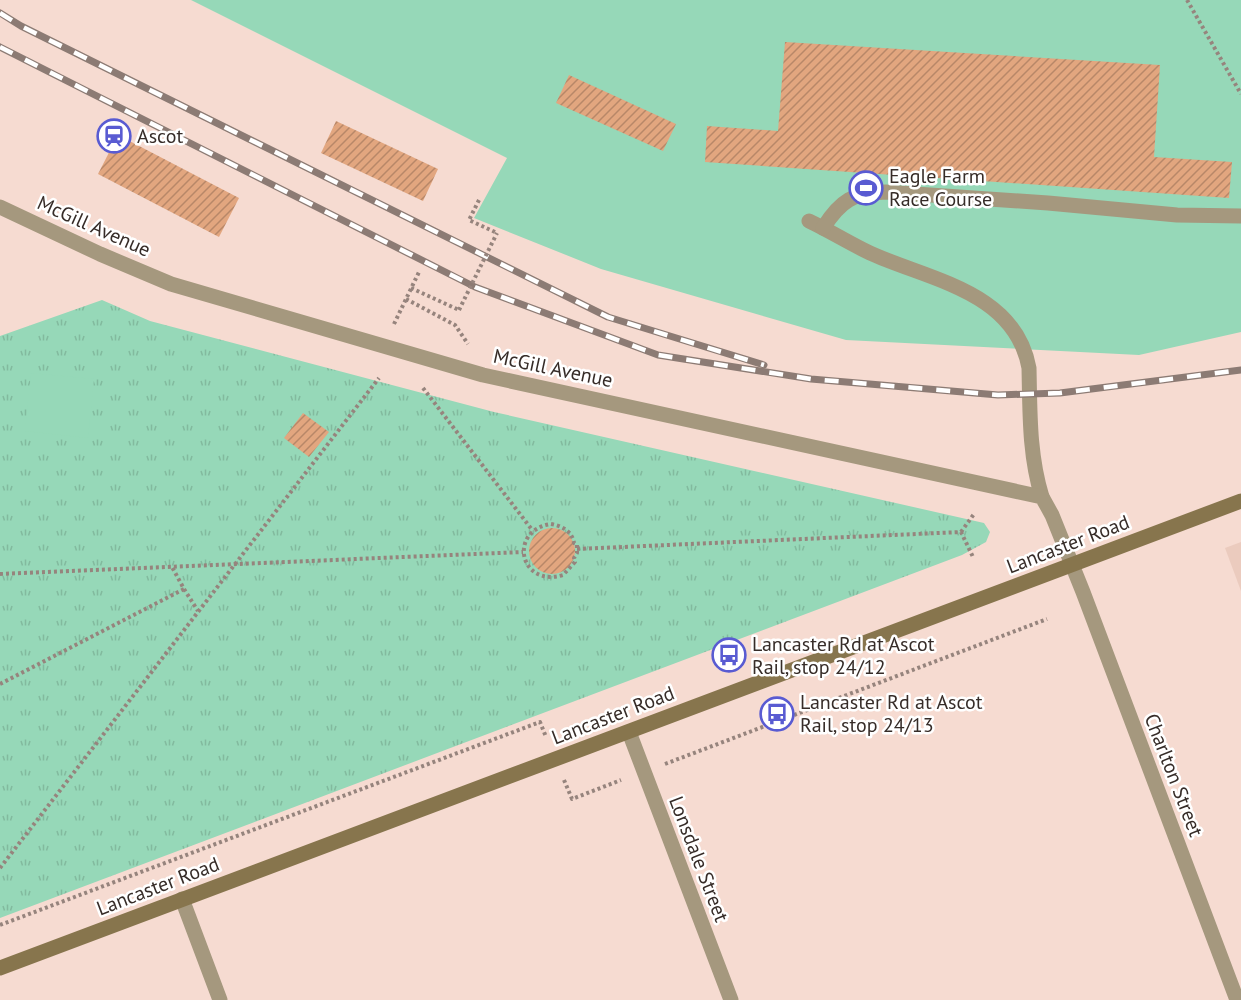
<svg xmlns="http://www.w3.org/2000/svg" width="1241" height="1000" viewBox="0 0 1241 1000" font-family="'PT Sans',sans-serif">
<defs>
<pattern id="park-tufts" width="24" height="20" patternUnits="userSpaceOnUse" patternTransform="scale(1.5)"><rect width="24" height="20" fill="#96d8b8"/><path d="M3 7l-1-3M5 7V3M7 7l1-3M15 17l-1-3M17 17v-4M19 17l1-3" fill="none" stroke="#82ba9e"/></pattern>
<pattern id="building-hatch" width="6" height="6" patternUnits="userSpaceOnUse" patternTransform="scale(1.5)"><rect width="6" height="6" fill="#e2a67f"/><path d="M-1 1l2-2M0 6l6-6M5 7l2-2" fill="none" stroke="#b88768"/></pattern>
</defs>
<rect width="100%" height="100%" fill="#f6dbd1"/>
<path fill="#ebcbbe" d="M 1241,542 L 1241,591 L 1225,548 Z"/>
<path fill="url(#park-tufts)" d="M 102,300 L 150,321 L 494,412 L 984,523 L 990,532 L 986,542 L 962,555 L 0,918 L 0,336 Z"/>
<g fill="#96d8b8">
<path d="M 191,0 L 1241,0 L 1241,332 L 1139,355 L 846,340 L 601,269 L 474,218 L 507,158 Z"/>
<path d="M 31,373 L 94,379 L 88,438 L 25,431 Z"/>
</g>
<g fill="url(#building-hatch)">
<path d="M 785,42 L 1160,65 L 1154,157 L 1232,162 L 1229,198 L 705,162 L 707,126 L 778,131 Z"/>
<path d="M 569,75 L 676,124 L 663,151 L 556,103 Z"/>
<path d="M 336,121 L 438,169 L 423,201 L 321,153 Z"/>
<path d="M 118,135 L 239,198 L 219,237 L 98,174 Z"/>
<path d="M 303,413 L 329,432 L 309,457 L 284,438 Z"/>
<circle cx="552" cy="551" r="23"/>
</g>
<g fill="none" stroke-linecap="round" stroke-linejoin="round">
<g stroke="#96847d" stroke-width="4" stroke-dasharray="3 3" stroke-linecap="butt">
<path d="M 1187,0 L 1241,94"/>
<path d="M 479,200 L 469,220 L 497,233"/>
<path d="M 411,288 L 459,310"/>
<path d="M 406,299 L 455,325 L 468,344"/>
<path d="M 394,324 L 419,272"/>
<path d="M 423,388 L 533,531"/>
<path d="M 551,524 C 562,526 572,531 574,543 L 577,544 L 577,553 L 574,558 L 575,562 L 563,575 C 519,588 508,530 551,524 Z"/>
<path d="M 961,532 L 974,514"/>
<path d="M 577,549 L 961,532 L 973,557"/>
<path d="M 0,574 L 523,552"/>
<path d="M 184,589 L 198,611"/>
<path d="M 0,684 L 184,589 L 172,567"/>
<path d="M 665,764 L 1047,619"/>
<path d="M 564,780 L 572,799 L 621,780"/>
<path d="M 0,868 L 379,378"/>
<path d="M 0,925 L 540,722 L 546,737"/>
</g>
<g stroke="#a5987e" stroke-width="15">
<path d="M 809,221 C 830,231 849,243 870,253 C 929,280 1015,291 1029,368 C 1030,412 1029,455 1042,497"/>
<path d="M 823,228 C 841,200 853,193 886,192 L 1048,203 L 1177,215 L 1241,216"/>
</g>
<g stroke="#a5987e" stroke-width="15">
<path d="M 0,207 L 100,254 L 171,284 L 483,375 L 1042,497 L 1052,515 L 1083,592 L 1237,1000"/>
<path d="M 629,732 L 731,1000"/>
<path d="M 182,899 L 220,1000"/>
</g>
<path stroke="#87754d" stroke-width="15" d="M 0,968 L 1241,501"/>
<g stroke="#8c7b74" stroke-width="7">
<g id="rail">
<path d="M 0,13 L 21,26 L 608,317 L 764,365"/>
<path d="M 0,47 L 475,287 L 658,355 L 811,379 L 998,395 L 1060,393 L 1241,370"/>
</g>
</g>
<use href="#rail" stroke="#fff" stroke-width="4.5" stroke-dasharray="14" stroke-linecap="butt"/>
<path stroke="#96847d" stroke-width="4" stroke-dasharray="3 3" stroke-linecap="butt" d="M 459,310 L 497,233"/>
</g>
<defs>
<g id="station-ring" transform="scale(1.725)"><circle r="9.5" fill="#fff" stroke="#595bd2" stroke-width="1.5"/><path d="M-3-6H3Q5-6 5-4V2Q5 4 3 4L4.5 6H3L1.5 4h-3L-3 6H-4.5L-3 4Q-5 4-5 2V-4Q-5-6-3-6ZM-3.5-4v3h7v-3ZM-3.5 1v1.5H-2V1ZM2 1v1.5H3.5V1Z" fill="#595bd2"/></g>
<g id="stadium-ring" transform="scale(1.725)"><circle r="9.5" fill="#fff" stroke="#595bd2" stroke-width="1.5"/><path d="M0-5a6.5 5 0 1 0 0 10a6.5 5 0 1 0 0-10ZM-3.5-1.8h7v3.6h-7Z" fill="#595bd2"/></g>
<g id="bus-ring" transform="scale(1.725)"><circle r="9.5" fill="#fff" stroke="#595bd2" stroke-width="1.5"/><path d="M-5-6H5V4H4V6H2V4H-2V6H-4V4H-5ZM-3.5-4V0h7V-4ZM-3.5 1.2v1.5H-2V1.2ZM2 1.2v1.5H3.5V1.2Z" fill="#595bd2"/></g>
</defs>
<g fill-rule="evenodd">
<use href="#station-ring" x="114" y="136"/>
<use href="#stadium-ring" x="866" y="188"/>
<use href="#bus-ring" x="729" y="655"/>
<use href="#bus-ring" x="777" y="714"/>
</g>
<g text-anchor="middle" stroke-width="5" stroke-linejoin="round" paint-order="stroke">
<g font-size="20" fill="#362c28" stroke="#fff" text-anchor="start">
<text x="137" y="143">Ascot</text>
<text x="889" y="183">Eagle Farm<tspan x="889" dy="23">Race Course</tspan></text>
<text x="752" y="651">Lancaster Rd at Ascot<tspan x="752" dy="23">Rail, stop 24/12</tspan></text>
<text x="800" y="709">Lancaster Rd at Ascot<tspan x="800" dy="23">Rail, stop 24/13</tspan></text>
</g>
<g font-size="20" fill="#362c28" stroke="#fff">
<text transform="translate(94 226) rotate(24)" y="7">McGill Avenue</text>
<text transform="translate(553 368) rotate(12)" y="7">McGill Avenue</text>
<text transform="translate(1068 544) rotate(-21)" y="7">Lancaster Road</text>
<text transform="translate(613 715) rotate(-21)" y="7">Lancaster Road</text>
<text transform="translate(1174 775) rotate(69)" y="7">Charlton Street</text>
<text transform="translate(699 859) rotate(69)" y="7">Lonsdale Street</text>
<text transform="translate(158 886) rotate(-21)" y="7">Lancaster Road</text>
</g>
</g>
</svg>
